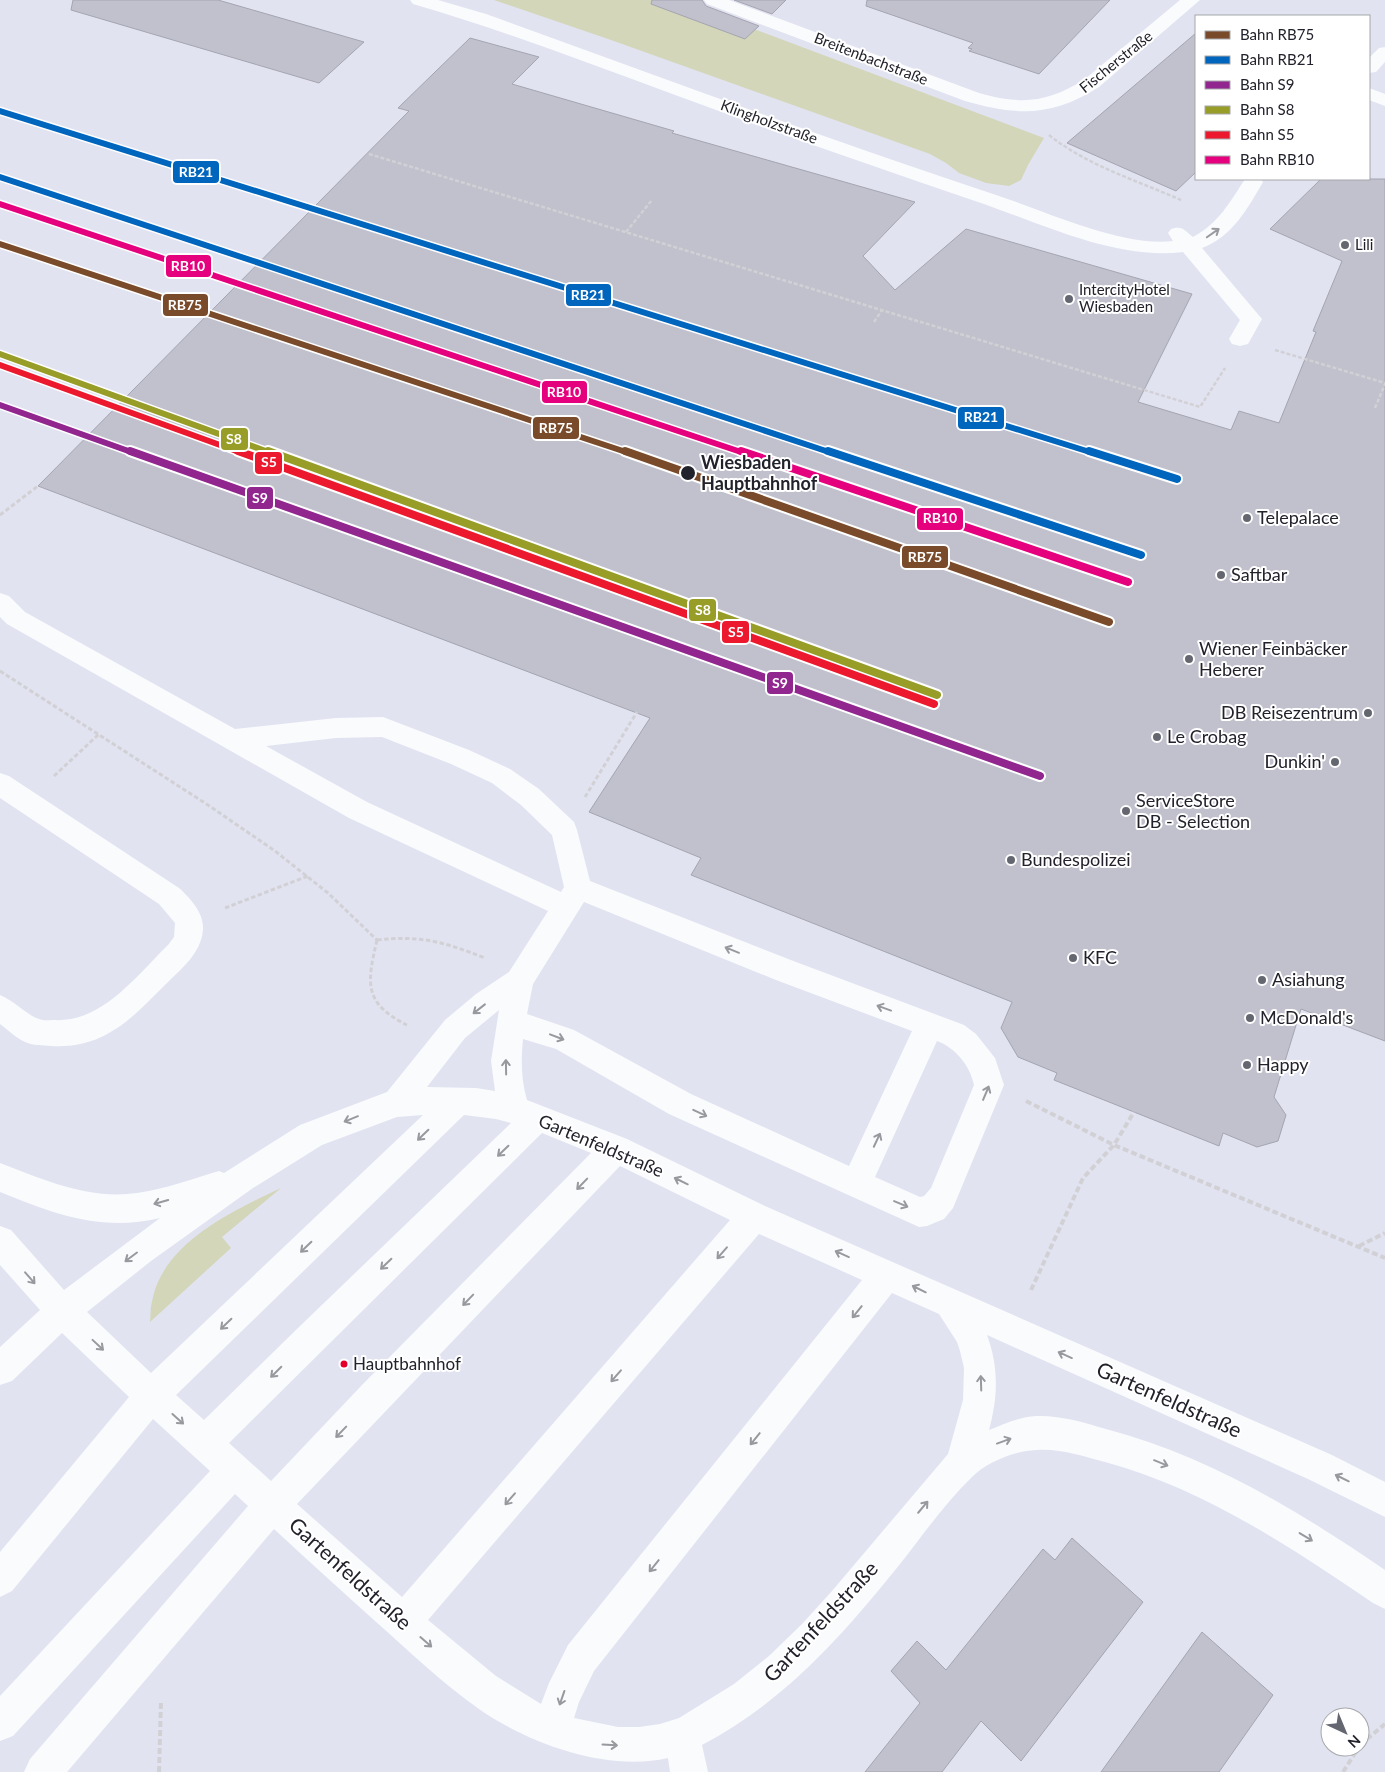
<svg xmlns="http://www.w3.org/2000/svg" width="1385" height="1772" viewBox="0 0 1385 1772" font-family="Lato,sans-serif">
<rect width="100%" height="100%" fill="#e1e3f1"/>
<g fill="#d3d6b8">
<path d="M 494,0 L 677,0 L 1044,138 L 1028,165 L 1021,180 L 1009,186 L 986,183 L 959,173 L 946,163 L 930,154 L 611,40 Z"/>
<path d="M 281,1188 L 222,1237 L 231,1248 L 150,1322 C 151,1315 150,1308 152,1302 C 162,1243 233,1211 281,1188 Z"/>
</g>
<g fill="#c0c1cd" stroke="#a4a5b0">
<path d="M 73,0 L 218,0 L 364,42 L 319,83 L 71,10 Z"/>
<path d="M 652,0 L 702,0 L 706,6 L 759,26 L 745,39 L 651,4 Z"/>
<path d="M 734,0 L 786,0 L 772,14 Z"/>
<path d="M 867,0 L 1110,0 L 1039,74 L 969,51 L 972,49 L 968,48 L 973,43 L 866,6 Z"/>
<path d="M 1196,33 L 1196,172 L 1176,191 L 1067,143 Z"/>
<path d="M 470,38 L 539,57 L 512,84 L 674,131 L 672,133 L 915,202 L 863,256 L 895,290 L 966,229 L 1192,294 L 1138,402 L 1231,430 L 1239,411 L 1279,423 L 1316,332 L 1313,331 L 1342,261 L 1270,229 L 1321,179 L 1385,179 L 1385,1041 L 1301,1009 L 1274,1097 L 1286,1115 L 1278,1141 L 1257,1147 L 1223,1133 L 1219,1146 L 1054,1080 L 1057,1073 L 1018,1057 L 1001,1028 L 1012,1002 L 691,875 L 701,858 L 589,812 L 650,718 L 38,486 L 409,111 L 398,108 Z"/>
<path d="M 1072,1538 L 1143,1602 L 1021,1761 L 981,1721 L 942,1772 L 865,1772 L 920,1703 L 891,1671 L 917,1641 L 946,1670 L 1043,1549 L 1055,1560 Z"/>
<path d="M 1202,1632 L 1273,1695 L 1219,1772 L 1101,1772 Z"/>
</g>
<g fill="none" stroke-linecap="round" stroke-linejoin="round">
<g stroke="#d1d1d5" stroke-width="2.5" stroke-dasharray="4 2" stroke-linecap="butt">
<path d="M 1049,135 C 1088,166 1136,180 1181,200"/>
<path d="M 369,154 L 1200,407 L 1225,368"/>
<path d="M 626,232 L 652,200"/>
<path d="M 874,322 L 882,310"/>
<path d="M 1275,350 L 1385,383"/>
<path d="M 1375,408 L 1385,384"/>
</g>
<g stroke="#d1d1d5" stroke-width="3" stroke-dasharray="4.5 2.5" stroke-linecap="butt">
<path d="M 0,515 L 38,486"/>
<path d="M 0,671 L 208,805 L 275,851 L 328,893 L 377,940"/>
<path d="M 54,776 L 99,734"/>
<path d="M 585,797 L 637,712"/>
<path d="M 225,908 L 308,876"/>
<path d="M 377,940 C 421,935 444,942 485,958"/>
<path d="M 377,940 C 367,983 363,1003 407,1025"/>
</g>
<g stroke="#d1d1d5" stroke-width="4" stroke-dasharray="6 3" stroke-linecap="butt">
<path d="M 1026,1101 L 1114,1145 L 1385,1258"/>
<path d="M 1359,1246 L 1385,1233"/>
<path d="M 1031,1290 L 1083,1178 L 1114,1145 L 1134,1112"/>
<path d="M 1360,1745 L 1385,1724"/>
<path d="M 159,1772 L 161,1701"/>
<path d="M 1343,1772 L 1359,1747"/>
</g>
<g fill="#fafbfd" fill-rule="evenodd">
<path d="M 410,0 L 438,0 L 486,14 C 657,76 827,139 999,196 C 1048,212 1122,247 1173,241 L 1168,233 L 1171,229 C 1183,225 1185,231 1193,237 C 1219,223 1230,202 1245,179 L 1261,179 L 1263,182 C 1248,208 1232,237 1202,248 L 1262,319 L 1248,344 L 1240,346 L 1232,344 L 1229,339 L 1240,320 L 1183,252 C 1116,261 1038,222 975,201 C 872,166 769,130 667,92 C 583,61 499,29 413,4 Z"/>
<path d="M 704,0 L 729,0 L 979,93 C 1022,105 1047,103 1085,79 L 1180,0 L 1200,0 L 1099,87 C 1052,117 1018,116 965,101 L 707,4 Z"/>
<path d="M 1385,47 L 1385,62 L 1376,72 L 1369,73 L 1369,58 L 1379,48 Z"/>
<path d="M 1369,88 L 1385,94 L 1385,106 L 1369,100 Z"/>
<path d="M 0,593 L 9,596 L 25,612 L 235,729 L 336,718 L 383,717 L 469,750 L 510,769 L 539,789 L 574,822 L 577,830 L 590,881 L 796,962 L 964,1025 L 976,1034 L 995,1058 L 1004,1085 L 953,1208 L 944,1219 L 927,1226 L 919,1227 L 908,1222 L 669,1114 L 556,1049 L 523,1039 C 521,1061 521,1079 527,1100 L 627,1139 L 765,1206 L 1332,1455 L 1385,1482 L 1385,1517 L 1308,1479 L 987,1335 C 999,1368 998,1397 989,1430 C 1004,1424 1019,1417 1036,1416 C 1059,1415 1083,1422 1106,1429 C 1208,1456 1299,1511 1385,1570 L 1385,1609 L 1373,1603 C 1289,1546 1204,1489 1105,1462 C 1083,1456 1059,1448 1036,1450 C 1015,1451 987,1462 972,1477 C 945,1503 923,1535 900,1564 C 843,1635 784,1702 702,1745 L 708,1772 L 670,1772 L 668,1758 C 607,1772 529,1744 479,1709 C 442,1683 409,1651 375,1621 C 341,1590 307,1560 274,1529 L 67,1772 L 24,1772 L 30,1759 L 248,1506 L 235,1494 L 13,1736 L 0,1741 L 0,1696 L 210,1471 L 153,1419 L 12,1591 L 0,1597 L 0,1552 L 129,1397 L 62,1333 L 12,1381 L 0,1385 L 0,1347 L 40,1310 L 0,1265 L 0,1226 L 11,1230 L 64,1290 L 160,1218 C 101,1232 54,1214 0,1192 L 0,1163 C 44,1180 89,1200 137,1193 C 165,1189 192,1179 219,1171 L 224,1173 L 300,1125 L 387,1092 L 445,1020 L 476,994 L 509,972 L 548,911 L 349,818 L 7,624 L 0,617 ZM 382,737 L 451,764 L 492,783 L 521,805 L 552,835 L 564,887 L 561,892 L 367,802 L 266,746 L 336,738 ZM 584,902 L 776,980 L 912,1031 L 849,1166 L 691,1094 L 574,1030 L 527,1014 L 533,984 ZM 499,1010 L 491,1061 L 495,1091 L 476,1088 L 427,1087 L 465,1038 ZM 937,1041 C 956,1048 970,1066 974,1085 L 931,1188 L 924,1196 L 920,1197 L 875,1177 ZM 423,1115 L 151,1373 L 87,1312 L 151,1261 L 253,1188 L 322,1145 L 397,1117 ZM 464,1115 L 496,1119 L 511,1123 L 299,1327 L 204,1420 L 176,1395 ZM 542,1133 L 591,1153 L 362,1385 L 271,1481 L 229,1443 ZM 620,1166 L 730,1220 L 402,1597 L 297,1504 ZM 759,1234 L 862,1280 L 568,1645 L 549,1683 L 541,1704 L 496,1676 L 428,1620 ZM 892,1293 L 939,1314 L 957,1342 L 960,1351 L 964,1368 L 963,1400 L 948,1454 L 832,1591 L 802,1624 L 769,1656 L 734,1684 L 679,1718 L 660,1724 L 639,1727 L 618,1727 L 574,1718 L 579,1702 L 594,1671 Z"/>
<path d="M 0,773 L 9,776 L 179,888 C 190,898 204,913 203,929 C 202,953 180,970 165,985 C 131,1019 104,1049 51,1046 C 42,1045 34,1046 25,1042 C 16,1038 8,1030 0,1024 L 0,995 C 15,1001 25,1014 39,1019 C 43,1021 50,1020 54,1020 C 102,1023 136,976 168,945 L 174,937 L 175,923 L 159,904 L 0,798 Z"/>
</g>
<g stroke="#fff" stroke-width="9">
<path id="rail-1-far1" d="M 0,244 L 629,453"/>
</g>
<g stroke="#fff" stroke-width="12">
<path id="rail-1" d="M 625,451 L 1109,622"/>
</g>
<g stroke="#fff" stroke-width="9">
<g id="rail-2-far1">
<path d="M 0,111 L 1093,453"/>
<path d="M 0,177 L 832,453"/>
</g>
</g>
<g stroke="#fff" stroke-width="12">
<g id="rail-2">
<path d="M 828,451 L 1141,555"/>
<path d="M 1089,451 L 1177,479"/>
</g>
</g>
<g stroke="#fff" stroke-width="9">
<path id="rail-3-far1" d="M 0,405 L 134,453"/>
</g>
<g stroke="#fff" stroke-width="12">
<path id="rail-3" d="M 130,451 L 1040,776"/>
</g>
<g stroke="#fff" stroke-width="9">
<path id="rail-4-far1" d="M 0,354 L 271,453"/>
</g>
<g stroke="#fff" stroke-width="12">
<path id="rail-4" d="M 268,451 L 937,695"/>
</g>
<g stroke="#fff" stroke-width="9">
<path id="rail-5-far1" d="M 0,365 L 242,453"/>
</g>
<g stroke="#fff" stroke-width="12">
<path id="rail-5" d="M 238,451 L 934,704"/>
</g>
<g stroke="#fff" stroke-width="9">
<path id="rail-6-far1" d="M 0,204 L 744,453"/>
</g>
<g stroke="#fff" stroke-width="12">
<path id="rail-6" d="M 741,451 L 1128,582"/>
</g>
<use href="#rail-1-far1" stroke="#7a4b2a" stroke-width="6"/>
<use href="#rail-1" stroke="#7a4b2a" stroke-width="8"/>
<use href="#rail-2-far1" stroke="#0065bd" stroke-width="6"/>
<use href="#rail-2" stroke="#0065bd" stroke-width="8"/>
<use href="#rail-3-far1" stroke="#91268f" stroke-width="6"/>
<use href="#rail-3" stroke="#91268f" stroke-width="8"/>
<use href="#rail-4-far1" stroke="#979d26" stroke-width="6"/>
<use href="#rail-4" stroke="#979d26" stroke-width="8"/>
<use href="#rail-5-far1" stroke="#ec192e" stroke-width="6"/>
<use href="#rail-5" stroke="#ec192e" stroke-width="8"/>
<use href="#rail-6-far1" stroke="#e5007d" stroke-width="6"/>
<use href="#rail-6" stroke="#e5007d" stroke-width="8"/>
</g>
<defs><path id="oneway-shaft" d="M-6 0H5M1.5-3L5.5 0L1.5 3" fill="none" stroke-width="1.6" stroke-linecap="round" stroke-linejoin="round" transform="scale(1.25)"/></defs>
<g stroke="#98999e">
<use href="#oneway-shaft" transform="translate(1213 233) rotate(-35)"/>
<use href="#oneway-shaft" transform="translate(732 950) rotate(-158)"/>
<use href="#oneway-shaft" transform="translate(884 1008) rotate(-160)"/>
<use href="#oneway-shaft" transform="translate(479 1009) rotate(142)"/>
<use href="#oneway-shaft" transform="translate(557 1037) rotate(21)"/>
<use href="#oneway-shaft" transform="translate(506 1067) rotate(-91)"/>
<use href="#oneway-shaft" transform="translate(986 1093) rotate(-67)"/>
<use href="#oneway-shaft" transform="translate(700 1113) rotate(25)"/>
<use href="#oneway-shaft" transform="translate(351 1119) rotate(158)"/>
<use href="#oneway-shaft" transform="translate(423 1135) rotate(136)"/>
<use href="#oneway-shaft" transform="translate(877 1140) rotate(-65)"/>
<use href="#oneway-shaft" transform="translate(503 1151) rotate(136)"/>
<use href="#oneway-shaft" transform="translate(681 1181) rotate(-154)"/>
<use href="#oneway-shaft" transform="translate(582 1184) rotate(134)"/>
<use href="#oneway-shaft" transform="translate(161 1202) rotate(164)"/>
<use href="#oneway-shaft" transform="translate(901 1204) rotate(23)"/>
<use href="#oneway-shaft" transform="translate(306 1247) rotate(136)"/>
<use href="#oneway-shaft" transform="translate(722 1253) rotate(131)"/>
<use href="#oneway-shaft" transform="translate(842 1254) rotate(-156)"/>
<use href="#oneway-shaft" transform="translate(131 1257) rotate(143)"/>
<use href="#oneway-shaft" transform="translate(386 1264) rotate(136)"/>
<use href="#oneway-shaft" transform="translate(30 1278) rotate(49)"/>
<use href="#oneway-shaft" transform="translate(919 1289) rotate(-154)"/>
<use href="#oneway-shaft" transform="translate(468 1300) rotate(134)"/>
<use href="#oneway-shaft" transform="translate(857 1312) rotate(129)"/>
<use href="#oneway-shaft" transform="translate(226 1324) rotate(136)"/>
<use href="#oneway-shaft" transform="translate(98 1345) rotate(43)"/>
<use href="#oneway-shaft" transform="translate(1065 1355) rotate(-156)"/>
<use href="#oneway-shaft" transform="translate(276 1372) rotate(135)"/>
<use href="#oneway-shaft" transform="translate(616 1376) rotate(131)"/>
<use href="#oneway-shaft" transform="translate(981 1383) rotate(-92)"/>
<use href="#oneway-shaft" transform="translate(178 1419) rotate(42)"/>
<use href="#oneway-shaft" transform="translate(341 1432) rotate(134)"/>
<use href="#oneway-shaft" transform="translate(755 1439) rotate(129)"/>
<use href="#oneway-shaft" transform="translate(1004 1441) rotate(-20)"/>
<use href="#oneway-shaft" transform="translate(1161 1463) rotate(22)"/>
<use href="#oneway-shaft" transform="translate(1342 1478) rotate(-154)"/>
<use href="#oneway-shaft" transform="translate(510 1499) rotate(131)"/>
<use href="#oneway-shaft" transform="translate(923 1507) rotate(-50)"/>
<use href="#oneway-shaft" transform="translate(1306 1537) rotate(31)"/>
<use href="#oneway-shaft" transform="translate(654 1566) rotate(129)"/>
<use href="#oneway-shaft" transform="translate(426 1642) rotate(41)"/>
<use href="#oneway-shaft" transform="translate(562 1698) rotate(109)"/>
<use href="#oneway-shaft" transform="translate(610 1745) rotate(3)"/>
</g>
<g fill="#646670" stroke="#fff" stroke-width="2">
<circle cx="1345" cy="245" r="5"/>
<circle cx="1069" cy="299" r="5"/>
<circle cx="1247" cy="518" r="5"/>
<circle cx="1221" cy="575" r="5"/>
<circle cx="1189" cy="659" r="5"/>
<circle cx="1368" cy="713" r="5"/>
<circle cx="1157" cy="737" r="5"/>
<circle cx="1335" cy="762" r="5"/>
<circle cx="1126" cy="811" r="5"/>
<circle cx="1011" cy="860" r="5"/>
<circle cx="1073" cy="958" r="5"/>
<circle cx="1262" cy="980" r="5"/>
<circle cx="1250" cy="1018" r="5"/>
<circle cx="1247" cy="1065" r="5"/>
</g>
<circle fill="#21222b" stroke="#fff" stroke-width="2" cx="688" cy="473" r="8"/>
<circle fill="#e4002b" stroke="#fff" stroke-width="2" cx="344" cy="1364" r="4.5"/>
<g text-anchor="middle" stroke-width="4" stroke-linejoin="round" paint-order="stroke">
<g font-size="15" fill="#21222b" stroke="#fff">
<text transform="translate(871 59) rotate(21)" y="5">Breitenbachstraße</text>
<text transform="translate(1116 62) rotate(-39)" y="5">Fischerstraße</text>
<text transform="translate(769 122) rotate(20)" y="5">Klingholzstraße</text>
</g>
<g font-size="15" fill="#21222b" stroke="#fff" text-anchor="start">
<text x="1355" y="250">Lili</text>
<text x="1079" y="295">IntercityHotel<tspan x="1079" dy="17">Wiesbaden</tspan></text>
</g>
<g font-size="17" fill="#21222b" stroke="#fff" text-anchor="start">
<text x="353" y="1370">Hauptbahnhof</text>
</g>
<g font-size="18" font-weight="bold" fill="#21222b" stroke="#fff" text-anchor="start">
<text x="701" y="469">Wiesbaden<tspan x="701" dy="21">Hauptbahnhof</tspan></text>
</g>
<g font-size="18" fill="#21222b" stroke="#fff" text-anchor="start">
<text x="1257" y="524">Telepalace</text>
<text x="1231" y="581">Saftbar</text>
<text x="1199" y="655">Wiener Feinbäcker<tspan x="1199" dy="21">Heberer</tspan></text>
<text x="1358" y="719" text-anchor="end">DB Reisezentrum</text>
<text x="1167" y="743">Le Crobag</text>
<text x="1325" y="768" text-anchor="end">Dunkin'</text>
<text x="1136" y="807">ServiceStore<tspan x="1136" dy="21">DB - Selection</tspan></text>
<text x="1021" y="866">Bundespolizei</text>
<text x="1083" y="964">KFC</text>
<text x="1272" y="986">Asiahung</text>
<text x="1260" y="1024">McDonald's</text>
<text x="1257" y="1071">Happy</text>
</g>
<g font-size="18" fill="#21222b" stroke="#fff">
<text transform="translate(601 1146) rotate(23)" y="6">Gartenfeldstraße</text>
</g>
<g font-size="21" fill="#21222b" stroke="#fff">
<text transform="translate(1169 1400) rotate(24)" y="7">Gartenfeldstraße</text>
<text transform="translate(350 1574) rotate(42)" y="7">Gartenfeldstraße</text>
<text transform="translate(821 1622) rotate(-47)" y="7">Gartenfeldstraße</text>
</g>
</g>
<g stroke="#fff" stroke-width="2">
<rect x="172" y="160" width="48" height="24" rx="5" fill="#0065bd"/>
<rect x="165" y="254" width="47" height="24" rx="5" fill="#e5007d"/>
<rect x="565" y="283" width="47" height="24" rx="5" fill="#0065bd"/>
<rect x="162" y="293" width="47" height="24" rx="5" fill="#7a4b2a"/>
<rect x="541" y="380" width="47" height="24" rx="5" fill="#e5007d"/>
<rect x="957" y="406" width="48" height="24" rx="5" fill="#0065bd"/>
<rect x="532" y="416" width="48" height="24" rx="5" fill="#7a4b2a"/>
<rect x="220" y="427" width="29" height="24" rx="5" fill="#979d26"/>
<rect x="254" y="451" width="29" height="24" rx="5" fill="#ec192e"/>
<rect x="246" y="486" width="28" height="24" rx="5" fill="#91268f"/>
<rect x="916" y="507" width="48" height="24" rx="5" fill="#e5007d"/>
<rect x="901" y="545" width="48" height="24" rx="5" fill="#7a4b2a"/>
<rect x="688" y="598" width="29" height="24" rx="5" fill="#979d26"/>
<rect x="721" y="620" width="29" height="24" rx="5" fill="#ec192e"/>
<rect x="766" y="671" width="28" height="24" rx="5" fill="#91268f"/>
</g>
<g font-size="14" text-anchor="middle" font-weight="bold" fill="#fff">
<text x="196" y="177">RB21</text>
<text x="188" y="271">RB10</text>
<text x="588" y="300">RB21</text>
<text x="185" y="310">RB75</text>
<text x="564" y="397">RB10</text>
<text x="981" y="422">RB21</text>
<text x="556" y="433">RB75</text>
<text x="234" y="444">S8</text>
<text x="269" y="467">S5</text>
<text x="260" y="503">S9</text>
<text x="940" y="523">RB10</text>
<text x="925" y="562">RB75</text>
<text x="703" y="615">S8</text>
<text x="736" y="637">S5</text>
<text x="780" y="688">S9</text>
</g>
<rect x="1195" y="15" width="175" height="165" fill="#ffffff" stroke="#a6a7aa"/>
<rect x="1205" y="31" width="25" height="8" fill="#7a4b2a" stroke="#a6a7aa"/>
<text x="1240" y="40" font-size="15" fill="#21222b">Bahn RB75</text>
<rect x="1205" y="56" width="25" height="8" fill="#0065bd" stroke="#a6a7aa"/>
<text x="1240" y="65" font-size="15" fill="#21222b">Bahn RB21</text>
<rect x="1205" y="81" width="25" height="8" fill="#91268f" stroke="#a6a7aa"/>
<text x="1240" y="90" font-size="15" fill="#21222b">Bahn S9</text>
<rect x="1205" y="106" width="25" height="8" fill="#979d26" stroke="#a6a7aa"/>
<text x="1240" y="115" font-size="15" fill="#21222b">Bahn S8</text>
<rect x="1205" y="131" width="25" height="8" fill="#ec192e" stroke="#a6a7aa"/>
<text x="1240" y="140" font-size="15" fill="#21222b">Bahn S5</text>
<rect x="1205" y="156" width="25" height="8" fill="#e5007d" stroke="#a6a7aa"/>
<text x="1240" y="165" font-size="15" fill="#21222b">Bahn RB10</text>
<g transform="translate(1345 1732) rotate(136)"><circle r="24" fill="#ffffff" stroke="#a6a7aa"/>
<path d="M0-4L9 19L0 12L-9 19Z" fill="#646670"/>
<text y="-8" font-size="14" font-weight="bold" text-anchor="middle" fill="#21222b">N</text>
</g>
</svg>
